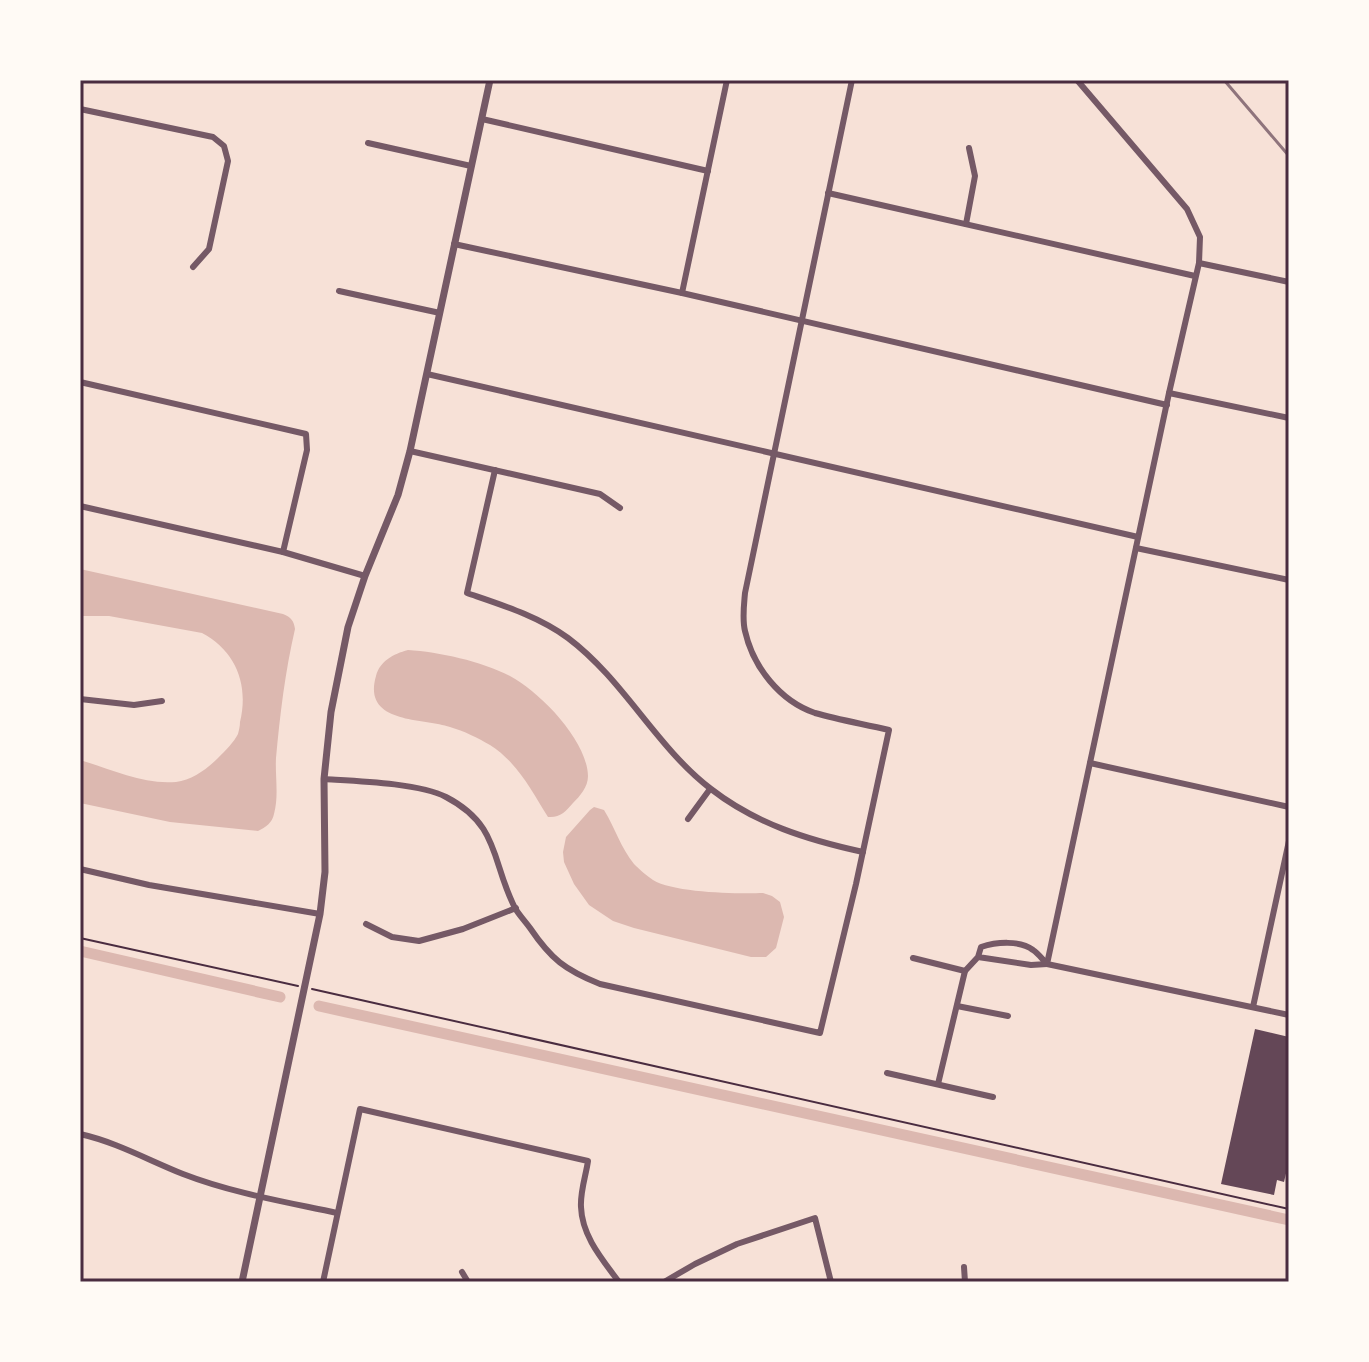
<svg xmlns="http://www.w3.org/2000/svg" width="1369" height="1362" viewBox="0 0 1369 1362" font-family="Roboto,sans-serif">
<rect width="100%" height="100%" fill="#f7e1d7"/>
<g fill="#dcb8b0">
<path d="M 80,569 L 283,614 C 291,617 294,621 295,629 C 285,672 280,715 276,758 C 275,776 279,796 274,814 C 272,823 266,827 258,831 L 170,822 L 80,803 L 80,760 C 111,769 143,785 176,782 C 192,780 207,769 218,758 C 225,751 234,742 238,734 C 239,730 240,726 240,722 C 249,685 236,651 202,633 L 109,616 L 80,616 Z"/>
<path d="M 408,650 C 439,652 481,661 510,676 C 540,692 587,740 588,776 C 588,787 580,796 573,803 C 565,812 560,818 548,817 C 531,790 518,763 490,745 C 478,738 464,731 450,727 C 422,718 362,724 376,676 C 380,661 393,654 408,650 Z"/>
<path d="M 594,807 L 604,810 C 615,828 621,848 634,864 C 639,869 647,876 653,880 C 674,893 738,894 763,893 L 772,896 L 780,902 L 784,917 L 776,948 L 766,957 L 751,957 L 634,928 L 613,921 L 589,905 L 574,884 L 564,862 L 563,852 L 566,837 L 590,810 Z"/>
</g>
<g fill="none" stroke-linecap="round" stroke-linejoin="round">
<g stroke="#dcb8b0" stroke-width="11">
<path d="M 80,951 L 280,997"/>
<path d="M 319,1006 L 1289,1220"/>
</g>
</g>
<path fill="#644757" d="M 1255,1029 L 1289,1037 L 1289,1169 L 1287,1169 L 1284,1182 L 1277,1180 L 1274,1195 L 1221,1184 Z"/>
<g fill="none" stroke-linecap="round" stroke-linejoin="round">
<g stroke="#4a2c40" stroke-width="2">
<path d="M 80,938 L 298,986"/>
<path d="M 312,989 L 1289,1209"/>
</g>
<g stroke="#755966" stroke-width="6">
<path d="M 1077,80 L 1187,209 L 1200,237 L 1199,263 L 1169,393 L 1047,964 L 1289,1015"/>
<path d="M 80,109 L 213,137 L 224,146 L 228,161 L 209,249 L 193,267"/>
<path d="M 482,119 L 708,171"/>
<path d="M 368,143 L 471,166"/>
<path d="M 828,193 L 1195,276"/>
<path d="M 966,224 L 975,176 L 969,148"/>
<path d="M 454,244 L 682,293 L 1167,405"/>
<path d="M 1199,263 L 1289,282"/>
<path d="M 339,291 L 440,313"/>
<path d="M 682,293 L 727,80"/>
<path d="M 427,374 L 1138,537"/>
<path d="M 80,382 L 306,434 L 307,450 L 283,552"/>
<path d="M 1169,393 L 1289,418"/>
<path d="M 410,451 L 600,494 L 620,508"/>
<path d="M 495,470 L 467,593 C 502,605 538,616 568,638 C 624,680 656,747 711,789 C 756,824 808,840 863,852"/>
<path d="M 80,506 L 283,552 L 365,576"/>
<path d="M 1136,548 L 1289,580"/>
<path d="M 80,699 L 134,705 L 162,701"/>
<path d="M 1090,763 L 1289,807"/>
<path d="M 324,779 C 356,781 419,783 446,797 C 500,825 491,861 515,908 C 519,915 525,921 530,928 C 551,959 565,970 600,984 L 820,1033 L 856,884 L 889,730 C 864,724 839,720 815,713 C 780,701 753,667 745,631 C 742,619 744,605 745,593 L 852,80"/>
<path d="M 688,819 L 710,789"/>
<path d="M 80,869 L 149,885 L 320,914"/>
<path d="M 366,924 L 392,937 L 419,941 L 463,929 L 516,908"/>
<path d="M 913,958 L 965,971"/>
<path d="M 957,1006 L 1008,1016"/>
<path d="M 1253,1007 L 1289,841"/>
<path d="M 887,1073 L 993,1097"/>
<path d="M 938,1084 L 965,971 L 978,957 L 981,947 C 996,942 1020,940 1033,950 C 1038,953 1043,960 1047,964 L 1031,965 L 978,957"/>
<path d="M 80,1134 C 116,1142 148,1160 183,1174 C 232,1193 286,1202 337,1213"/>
<path d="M 964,1267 L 965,1282"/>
<path d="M 462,1272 L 468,1282"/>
<path d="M 323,1282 L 360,1109 L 588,1161 C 586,1175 580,1192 581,1207 C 582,1236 602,1259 619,1282"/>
<path d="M 664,1282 L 695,1264 L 737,1244 L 815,1218 L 831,1282"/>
</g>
<path stroke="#755966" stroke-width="7" d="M 242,1282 L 320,914 L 325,872 L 324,779 L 331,712 L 348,627 L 365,576 L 398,495 L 410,451 L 490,80"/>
<path stroke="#8f747c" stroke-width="3" d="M 1224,80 L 1289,156"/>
</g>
<rect width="1369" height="1362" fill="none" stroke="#fffaf5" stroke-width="164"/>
<rect x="82" y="82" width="1205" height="1198" fill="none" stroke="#4a2c40" stroke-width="3"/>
</svg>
